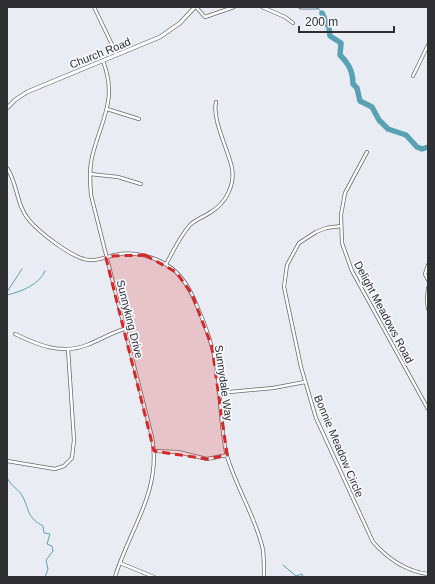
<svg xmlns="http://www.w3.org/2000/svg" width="435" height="584" viewBox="0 0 435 584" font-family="Helvetica,sans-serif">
<rect width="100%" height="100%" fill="#eaecf3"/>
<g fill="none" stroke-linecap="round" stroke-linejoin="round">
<g stroke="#58a2b3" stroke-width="1">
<path d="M 317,7 L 322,13"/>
<path d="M 7,292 L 22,269"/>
<path d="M 7,295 C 21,292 40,284 45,271"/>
<path d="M 7,477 C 10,486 19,489 23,497 C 30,512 27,517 43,526 L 44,533 L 50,534 L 47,544 L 52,546 L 53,551 L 46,560 L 48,569 L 45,577"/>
<path d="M 283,565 L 296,576 L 302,574 L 303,577"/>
</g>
<path stroke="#58a2b3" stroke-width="5.5" d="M 322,13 L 329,28 L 330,36 L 341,43 L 340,55 C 349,64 353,72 353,84 L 357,88 L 360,101 L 372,107 L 379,120 L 388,129 L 406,135 L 417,147 L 422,149 L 428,147"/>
<g stroke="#696b71" stroke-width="4">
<g id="minor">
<path d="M 94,7 L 117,55"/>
<path d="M 196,7 L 205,17 L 234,7"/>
<path d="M 262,7 L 285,17 L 293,23"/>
<path d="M 103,61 C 118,100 101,120 92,157 C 89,170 90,182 91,195 L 152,437 C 162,491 130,528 115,577"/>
<path d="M 413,76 L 428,45"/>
<path d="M 107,109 L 139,119"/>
<path d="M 367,152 L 345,193 L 341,215 L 342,243 L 352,271 L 428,409"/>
<path d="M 7,168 C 18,184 16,205 29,220 C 39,232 73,259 89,260 C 98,261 106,257 115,255 C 134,251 154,256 170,267 C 183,276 191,291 197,306 C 206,326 213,347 217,369 C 221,398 220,428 227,456 C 236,487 257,520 263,550 C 264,559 264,568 264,577"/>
<path d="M 90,174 L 118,177 L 141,184"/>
<path d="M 341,226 L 326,228 L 316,232 L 299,243 L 287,265 L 284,287 L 301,367 L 316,418 L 373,542 C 388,559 405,571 428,574"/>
<path d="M 166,264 C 173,252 180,236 190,225 C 196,219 204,217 211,212 C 226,203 235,185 232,168 C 228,149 212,120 216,102"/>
<path d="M 428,265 L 425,274 L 428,280"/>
<path d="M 428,288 L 427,300 L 428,309"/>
<path d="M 15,334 C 38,345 61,355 87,345 C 100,340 111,333 124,329"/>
<path d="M 219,393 L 273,388 L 305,382"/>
<path d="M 154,451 L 178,452 L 207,459 L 227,455"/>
<path d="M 7,461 L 55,469 L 64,466 L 72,458 L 74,440 L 68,349"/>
<path d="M 120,563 L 154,577"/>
</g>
</g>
<g stroke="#696b71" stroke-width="4.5">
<path id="tertiary" d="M 7,108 L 15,100 L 27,92 L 160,37 L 180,23 L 195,7"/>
</g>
<g stroke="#696b71" stroke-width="5">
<path id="secondary" d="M 301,7 L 316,7"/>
</g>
<use href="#minor" stroke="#fff" stroke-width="2.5"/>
<use href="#tertiary" stroke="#fff" stroke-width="3"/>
<use href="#secondary" stroke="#b8e3fe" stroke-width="3.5"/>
</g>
<path fill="#d62828" fill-opacity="0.2" stroke="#d62828" stroke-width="3" stroke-dasharray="8 5" stroke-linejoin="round" d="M 145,255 L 176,272 L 192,294 L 212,347 L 227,455 L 207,459 L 154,451 L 106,258 L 112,256 Z"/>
<g text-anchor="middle" stroke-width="3.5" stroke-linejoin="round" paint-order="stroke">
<g font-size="11" fill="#2f2f32" stroke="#f7f9ff">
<text transform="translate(100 53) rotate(-22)" y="4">Church Road</text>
<text transform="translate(384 312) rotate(62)" y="4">Delight Meadows Road</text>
<text transform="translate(130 319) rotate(76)" y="4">Sunnyking Drive</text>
<text transform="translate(224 383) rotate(82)" y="4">Sunnydale Way</text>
<text transform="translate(339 446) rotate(67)" y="4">Bonnie Meadow Circle</text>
</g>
</g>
<rect width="435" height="584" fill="none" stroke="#2f2f32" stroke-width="16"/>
<path d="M299 26v6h95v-6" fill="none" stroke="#2f2f32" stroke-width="2"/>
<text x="305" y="26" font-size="12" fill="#2f2f32" stroke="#f7f9ff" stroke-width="3" paint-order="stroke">200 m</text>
</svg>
